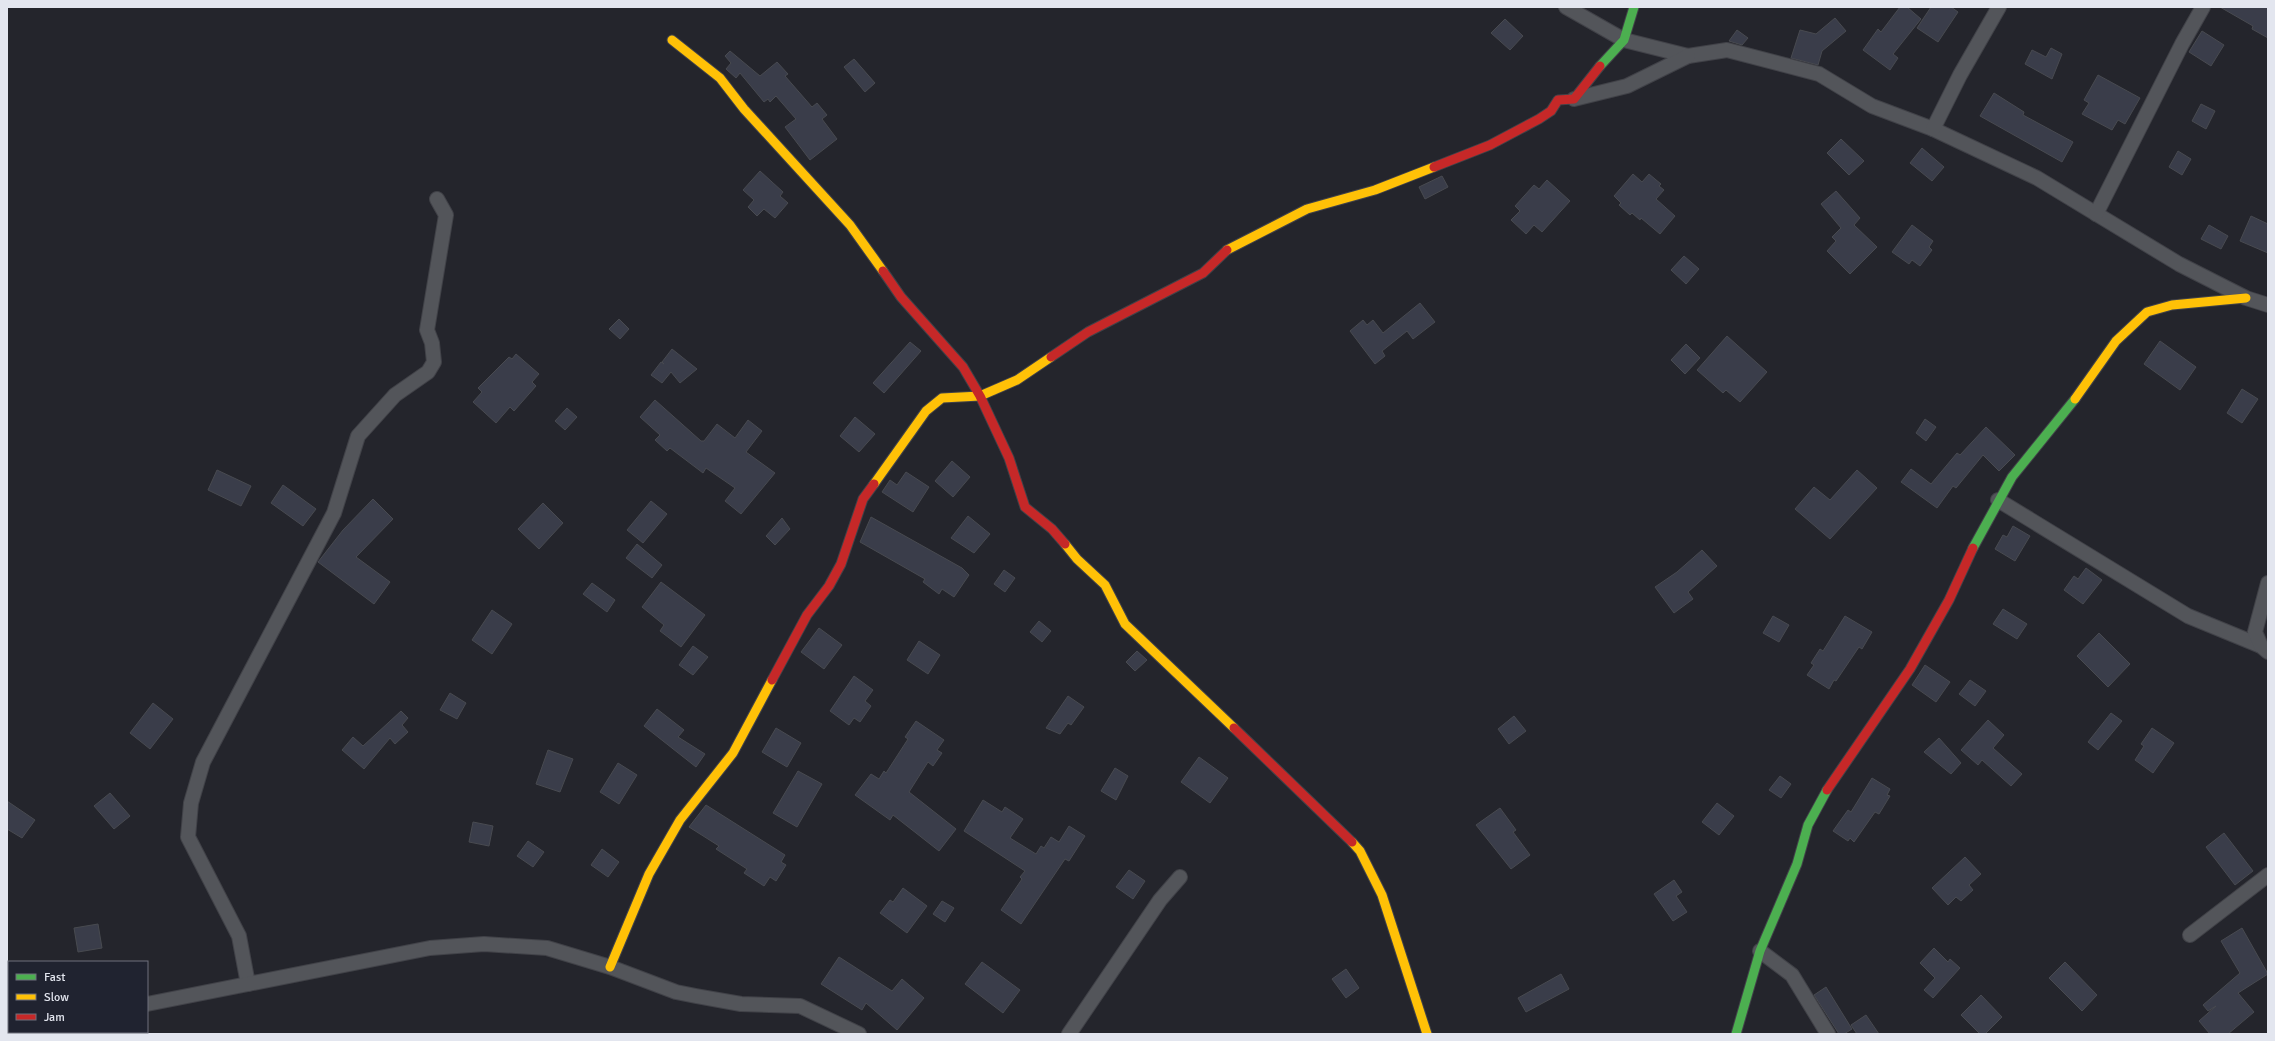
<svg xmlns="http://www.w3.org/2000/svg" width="2275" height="1041" viewBox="0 0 2275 1041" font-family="Signika,sans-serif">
<rect width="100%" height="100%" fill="#24252c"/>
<g fill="#3a3d4a" stroke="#484a50">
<path d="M 1900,7 L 1907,7 L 1921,19 L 1893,54 L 1898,58 L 1890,70 L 1863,50 L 1878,29 L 1881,32 Z"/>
<path d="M 1931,7 L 1951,7 L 1958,12 L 1938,42 L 1917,28 Z"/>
<path d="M 2220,7 L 2268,7 L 2268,38 L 2252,29 L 2253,26 Z"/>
<path d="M 1835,18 L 1846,31 L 1822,51 L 1818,65 L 1791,58 L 1800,30 L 1816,34 Z"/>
<path d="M 1505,19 L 1523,36 L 1510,50 L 1491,33 Z"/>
<path d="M 1737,30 L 1748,38 L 1742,45 L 1729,41 Z"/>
<path d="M 2202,31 L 2224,45 L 2211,66 L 2189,52 Z"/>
<path d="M 2051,48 L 2062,54 L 2052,79 L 2025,64 L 2032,50 L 2046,57 Z"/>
<path d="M 730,51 L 760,76 L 777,62 L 788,74 L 785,76 L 812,107 L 817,103 L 827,115 L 822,119 L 837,139 L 810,160 L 785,127 L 796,119 L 776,96 L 770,102 L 768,99 L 764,102 L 740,73 L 736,78 L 726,69 L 731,63 L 725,56 Z"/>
<path d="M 854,59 L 875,83 L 865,92 L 844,67 Z"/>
<path d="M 2098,75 L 2140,98 L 2125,124 L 2118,120 L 2112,130 L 2082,114 L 2089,103 L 2084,100 Z"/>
<path d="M 1994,93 L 2024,112 L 2023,115 L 2073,142 L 2062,162 L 1980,116 Z"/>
<path d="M 2201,104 L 2215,111 L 2206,129 L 2192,121 Z"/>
<path d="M 1841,139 L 1864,161 L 1849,175 L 1827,153 Z"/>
<path d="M 1922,148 L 1944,167 L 1932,181 L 1910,163 Z"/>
<path d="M 2178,151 L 2191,159 L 2182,175 L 2169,167 Z"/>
<path d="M 760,171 L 783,192 L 780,196 L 788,203 L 775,218 L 764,209 L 757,216 L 748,207 L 754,200 L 743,190 Z"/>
<path d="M 1633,174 L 1642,182 L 1649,174 L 1661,184 L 1659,186 L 1664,190 L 1656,199 L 1675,216 L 1660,234 L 1641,218 L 1640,220 L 1632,213 L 1630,215 L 1619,205 L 1621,203 L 1614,196 Z"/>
<path d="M 1442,176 L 1448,187 L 1425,199 L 1419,187 Z"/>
<path d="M 1547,180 L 1570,201 L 1542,232 L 1534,225 L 1526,234 L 1511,220 L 1520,211 L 1515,206 L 1534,185 L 1539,189 Z"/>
<path d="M 1836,191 L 1860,218 L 1854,225 L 1877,247 L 1850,274 L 1827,251 L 1836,241 L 1832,237 L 1841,228 L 1821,204 Z"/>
<path d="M 2251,216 L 2268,224 L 2268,253 L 2240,241 Z"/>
<path d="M 1912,225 L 1933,241 L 1929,247 L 1932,250 L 1920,266 L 1912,260 L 1909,264 L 1892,252 Z"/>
<path d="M 2209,225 L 2228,236 L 2221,249 L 2201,239 Z"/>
<path d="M 1684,256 L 1699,269 L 1686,284 L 1671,270 Z"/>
<path d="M 1420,303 L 1435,322 L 1413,339 L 1407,331 L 1382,351 L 1385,356 L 1375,364 L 1350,331 L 1363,320 L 1367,325 L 1373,320 L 1383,333 Z"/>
<path d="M 619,319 L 629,329 L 620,339 L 609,329 Z"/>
<path d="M 1727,336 L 1767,372 L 1740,402 L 1726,390 L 1723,393 L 1697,370 Z"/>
<path d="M 2160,341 L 2196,367 L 2180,390 L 2144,364 Z"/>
<path d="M 910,342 L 921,351 L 884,393 L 873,383 Z"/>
<path d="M 1686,344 L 1700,358 L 1685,374 L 1671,360 Z"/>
<path d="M 672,349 L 697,369 L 680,383 L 671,372 L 662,383 L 651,375 L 661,362 L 664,364 L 662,362 Z"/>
<path d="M 516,354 L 539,374 L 532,382 L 536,386 L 514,411 L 510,407 L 496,423 L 473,402 L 482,392 L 478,388 L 509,357 L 512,359 Z"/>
<path d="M 2242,389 L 2258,399 L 2242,423 L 2227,413 Z"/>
<path d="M 655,400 L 701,441 L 704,441 L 717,424 L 735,438 L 748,420 L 762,431 L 746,452 L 775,473 L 741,514 L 725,501 L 735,488 L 706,468 L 703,473 L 670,448 L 667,451 L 655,440 L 660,435 L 640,417 Z"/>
<path d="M 567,408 L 577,417 L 565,430 L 555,421 Z"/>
<path d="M 855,417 L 875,434 L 859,452 L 840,436 Z"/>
<path d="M 1925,419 L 1936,427 L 1926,441 L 1916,433 Z"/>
<path d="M 1986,427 L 2015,455 L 1999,471 L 1983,455 L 1956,488 L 1953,486 L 1937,508 L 1901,482 L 1911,469 L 1931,484 L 1957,453 L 1960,455 Z"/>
<path d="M 952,461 L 970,477 L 953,497 L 935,481 Z"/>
<path d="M 217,470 L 251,486 L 241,506 L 208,490 Z"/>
<path d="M 1857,470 L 1877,488 L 1830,539 L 1795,509 L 1814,487 L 1830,500 Z"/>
<path d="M 906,472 L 929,487 L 913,512 L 882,492 L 890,480 L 897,485 Z"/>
<path d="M 283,485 L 316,509 L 303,526 L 271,503 Z"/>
<path d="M 373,499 L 393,519 L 356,557 L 390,582 L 374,604 L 318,562 L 343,530 Z"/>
<path d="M 651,501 L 667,514 L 643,543 L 627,530 Z"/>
<path d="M 543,503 L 563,523 L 539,549 L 518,529 Z"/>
<path d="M 968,516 L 990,534 L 974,553 L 951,538 Z"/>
<path d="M 871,517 L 962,568 L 969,575 L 954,597 L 942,589 L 939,594 L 923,582 L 925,579 L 860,542 Z"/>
<path d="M 782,518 L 790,529 L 775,545 L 766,536 Z"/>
<path d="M 2013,526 L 2030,536 L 2015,561 L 1995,549 L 2003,535 L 2007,537 Z"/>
<path d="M 637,544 L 662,565 L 652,578 L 626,558 Z"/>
<path d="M 1702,550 L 1717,566 L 1688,592 L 1693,599 L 1674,613 L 1655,587 L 1677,572 Z"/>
<path d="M 2086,568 L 2102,580 L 2083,604 L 2064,590 L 2074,576 L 2078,579 Z"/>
<path d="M 1004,570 L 1015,578 L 1005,592 L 994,584 Z"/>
<path d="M 661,582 L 705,615 L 681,647 L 660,631 L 664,625 L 642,607 Z"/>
<path d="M 592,583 L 615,600 L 607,612 L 583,594 Z"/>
<path d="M 2003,609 L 2027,624 L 2017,639 L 1993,624 Z"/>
<path d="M 492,610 L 512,624 L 492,654 L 472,640 Z"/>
<path d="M 1773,616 L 1789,625 L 1779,642 L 1763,633 Z"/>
<path d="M 1845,616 L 1872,632 L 1862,649 L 1859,647 L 1836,681 L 1834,680 L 1829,689 L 1807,675 L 1814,665 L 1811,663 L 1820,649 L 1823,651 Z"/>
<path d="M 1039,621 L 1051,631 L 1042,642 L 1030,632 Z"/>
<path d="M 819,628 L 842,645 L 824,669 L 801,652 Z"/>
<path d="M 2099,633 L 2130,664 L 2108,687 L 2077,656 Z"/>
<path d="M 919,641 L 940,655 L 928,674 L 907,660 Z"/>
<path d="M 693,646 L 708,657 L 693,675 L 679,665 Z"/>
<path d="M 1137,651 L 1147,660 L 1135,671 L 1126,662 Z"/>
<path d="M 1925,665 L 1950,682 L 1936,702 L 1912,685 Z"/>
<path d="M 854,676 L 873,690 L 865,701 L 871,706 L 860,722 L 854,718 L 849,725 L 830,711 Z"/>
<path d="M 1970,680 L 1986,691 L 1975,706 L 1959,694 Z"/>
<path d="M 450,693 L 466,703 L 457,719 L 440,710 Z"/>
<path d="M 1068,696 L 1084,707 L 1071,725 L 1068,723 L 1060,734 L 1046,728 Z"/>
<path d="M 153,703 L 173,719 L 150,749 L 130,733 Z"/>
<path d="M 657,709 L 684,730 L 678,737 L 705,754 L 696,767 L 644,726 Z"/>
<path d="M 401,711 L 408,718 L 402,725 L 408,732 L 395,744 L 390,738 L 364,769 L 342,750 L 353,737 L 363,746 Z"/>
<path d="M 2111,713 L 2122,721 L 2098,750 L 2088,742 Z"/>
<path d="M 1514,716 L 1526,731 L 1509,744 L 1498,729 Z"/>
<path d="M 1988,720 L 2004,735 L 1993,748 L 2022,774 L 2011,786 L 1982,760 L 1978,765 L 1961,750 Z"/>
<path d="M 916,721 L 944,740 L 937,750 L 942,753 L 933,766 L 928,762 L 909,792 L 956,829 L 939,851 L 893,815 L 890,820 L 855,795 L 871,774 L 879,779 L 884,771 L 886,773 L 908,739 L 905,737 Z"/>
<path d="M 776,728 L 801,743 L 787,767 L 762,752 Z"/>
<path d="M 2152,728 L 2174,743 L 2153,773 L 2135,760 L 2144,746 L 2141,744 Z"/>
<path d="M 1939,738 L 1961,763 L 1951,774 L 1924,752 Z"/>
<path d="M 548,750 L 573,759 L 560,792 L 536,784 Z"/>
<path d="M 1199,757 L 1228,778 L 1210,803 L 1181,782 Z"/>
<path d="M 618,763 L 637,775 L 619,804 L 600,792 Z"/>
<path d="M 1115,768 L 1128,776 L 1116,800 L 1101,791 Z"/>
<path d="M 798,771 L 822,784 L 797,827 L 773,813 Z"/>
<path d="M 1780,776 L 1791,784 L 1781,798 L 1769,790 Z"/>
<path d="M 1872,778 L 1890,789 L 1887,795 L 1890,796 L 1879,814 L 1875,812 L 1854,842 L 1850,838 L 1848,841 L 1833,831 L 1848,810 L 1851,812 Z"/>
<path d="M 110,793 L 130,816 L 114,829 L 94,806 Z"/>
<path d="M 983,800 L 1002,812 L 1005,807 L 1023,819 L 1010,838 L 1036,854 L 1041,846 L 1044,848 L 1051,837 L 1059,842 L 1069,826 L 1085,836 L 1069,861 L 1065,859 L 1021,924 L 1001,910 L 1022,879 L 1020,877 L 1025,871 L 964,831 Z"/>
<path d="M 7,801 L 35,820 L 22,838 L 7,829 Z"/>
<path d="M 1717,803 L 1734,816 L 1719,835 L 1702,822 Z"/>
<path d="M 706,805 L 785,855 L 781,862 L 786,865 L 776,881 L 770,877 L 764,886 L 744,873 L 747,869 L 716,849 L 719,846 L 689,827 Z"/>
<path d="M 1500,808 L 1516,830 L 1513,832 L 1530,855 L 1511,869 L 1476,825 Z"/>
<path d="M 473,822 L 493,826 L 489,846 L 469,842 Z"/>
<path d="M 2224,833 L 2253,871 L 2235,885 L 2206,847 Z"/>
<path d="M 528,841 L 544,852 L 533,867 L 517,856 Z"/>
<path d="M 602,849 L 619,862 L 608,877 L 591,865 Z"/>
<path d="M 1965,857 L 1981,874 L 1969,885 L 1973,890 L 1961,901 L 1956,897 L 1948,905 L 1932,888 Z"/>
<path d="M 1129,870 L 1145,881 L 1133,899 L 1116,887 Z"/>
<path d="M 1674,880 L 1682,892 L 1676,896 L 1687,912 L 1673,921 L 1654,894 Z"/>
<path d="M 903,888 L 927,906 L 907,933 L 880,913 L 890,900 L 893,902 Z"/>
<path d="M 942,901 L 954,908 L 945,922 L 933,914 Z"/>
<path d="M 98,924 L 102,948 L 78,952 L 74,928 Z"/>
<path d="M 2242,928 L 2268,974 L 2238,993 L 2254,1012 L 2228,1034 L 2210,1034 L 2199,1021 L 2216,1006 L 2208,1011 L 2203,1005 L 2240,973 L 2221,941 Z"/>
<path d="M 1934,948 L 1948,962 L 1950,959 L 1960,968 L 1933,998 L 1924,990 L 1935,978 L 1920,963 Z"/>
<path d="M 839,957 L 892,991 L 902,979 L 924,998 L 897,1030 L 866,1003 L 862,1010 L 821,984 Z"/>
<path d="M 982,962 L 1020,990 L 1003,1013 L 965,984 Z"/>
<path d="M 2065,962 L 2097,995 L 2082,1011 L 2049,978 Z"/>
<path d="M 1346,969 L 1359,988 L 1346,998 L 1332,979 Z"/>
<path d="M 1561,974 L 1569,989 L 1526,1012 L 1518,998 Z"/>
<path d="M 1826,987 L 1852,1029 L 1844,1034 L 1839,1034 L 1814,995 Z"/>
<path d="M 1981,995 L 2002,1017 L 1985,1034 L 1980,1034 L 1961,1015 Z"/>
<path d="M 1866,1015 L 1879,1034 L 1857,1034 L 1851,1025 Z"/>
</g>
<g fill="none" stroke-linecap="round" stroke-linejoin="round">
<g stroke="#414248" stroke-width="16">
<g id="street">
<path d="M 1566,7 L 1624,40 L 1688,56 L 1727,50 L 1819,74 L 1872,106 L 1933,129 L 2037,178 L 2179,264 L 2246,298 L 2268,305"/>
<path d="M 1574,99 L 1627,86 L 1688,56"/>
<path d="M 1933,129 L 1960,75 L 1999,7"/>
<path d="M 2096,214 L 2182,44 L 2203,7"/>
<path d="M 1998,500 L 2188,616 L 2261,646 L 2268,652"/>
<path d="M 2261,646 L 2255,632 L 2268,583"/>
<path d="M 2190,935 L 2268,875"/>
<path d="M 1760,951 L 1792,975 L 1828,1034"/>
<path d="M 248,984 L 239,936 L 188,837 L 191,803 L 203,762 L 334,513 L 358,436 L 395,395 L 428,372 L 434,362 L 432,343 L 427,330 L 446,215 L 437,199"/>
<path d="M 147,1004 L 430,948 L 484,944 L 547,948 L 610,967 L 676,992 L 696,996 L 741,1004 L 800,1006 L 859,1034"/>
<path d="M 7,1022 L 9,1021"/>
<path d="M 1069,1034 L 1160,900 L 1180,877"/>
</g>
</g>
<g stroke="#414248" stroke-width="11">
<g id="fast">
<path d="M 1600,66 L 1624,40 L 1634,7"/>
<path d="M 1973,548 L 2012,477 L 2075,399"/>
<path d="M 1736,1034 L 1760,951 L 1797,864 L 1808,825 L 1827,790"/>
</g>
</g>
<g stroke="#414248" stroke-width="11">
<g id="slow">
<path d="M 672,40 L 720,78 L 744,109 L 850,225 L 883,271"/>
<path d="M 1227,250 L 1307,209 L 1375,190 L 1434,167"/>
<path d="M 2075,399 L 2116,341 L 2147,312 L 2172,305 L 2246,298"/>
<path d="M 874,484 L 926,411 L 942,398 L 980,396 L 1017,380 L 1051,357"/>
<path d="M 1065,544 L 1077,559 L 1105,585 L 1125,624 L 1234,728"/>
<path d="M 1352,842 L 1360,851 L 1382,895 L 1427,1034"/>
<path d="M 610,967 L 649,874 L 680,820 L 733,753 L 772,680"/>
</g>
</g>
<g stroke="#414248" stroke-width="11">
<g id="jam">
<path d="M 1434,167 L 1490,145 L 1539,119 L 1551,111 L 1558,100 L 1574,99 L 1600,66"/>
<path d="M 883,271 L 901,297 L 963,367 L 980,396 L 1009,458 L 1025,507 L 1052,529 L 1065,544"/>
<path d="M 1051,357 L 1088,332 L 1203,273 L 1227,250"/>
<path d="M 772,680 L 807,615 L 829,586 L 841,564 L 863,499 L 874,484"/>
<path d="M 1234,728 L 1352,842"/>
<path d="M 1827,790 L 1910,669 L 1949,600 L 1973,548"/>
</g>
</g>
<use href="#street" stroke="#53555a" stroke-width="14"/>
<use href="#fast" stroke="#4caf50" stroke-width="9"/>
<use href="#slow" stroke="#ffc107" stroke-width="9"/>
<use href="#jam" stroke="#c62828" stroke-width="9"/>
</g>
<rect width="2275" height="1041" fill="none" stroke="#e3e6ef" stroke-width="16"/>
<rect x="8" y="961" width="140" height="72" fill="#202330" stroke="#6e717c"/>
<rect x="16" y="974" width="20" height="6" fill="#4caf50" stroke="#6e717c"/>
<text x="44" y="981" font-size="12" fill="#e3e6ef">Fast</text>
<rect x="16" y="994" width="20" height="6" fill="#ffc107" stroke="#6e717c"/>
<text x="44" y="1001" font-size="12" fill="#e3e6ef">Slow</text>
<rect x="16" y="1014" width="20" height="6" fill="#c62828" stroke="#6e717c"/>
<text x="44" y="1021" font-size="12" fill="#e3e6ef">Jam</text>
</svg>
